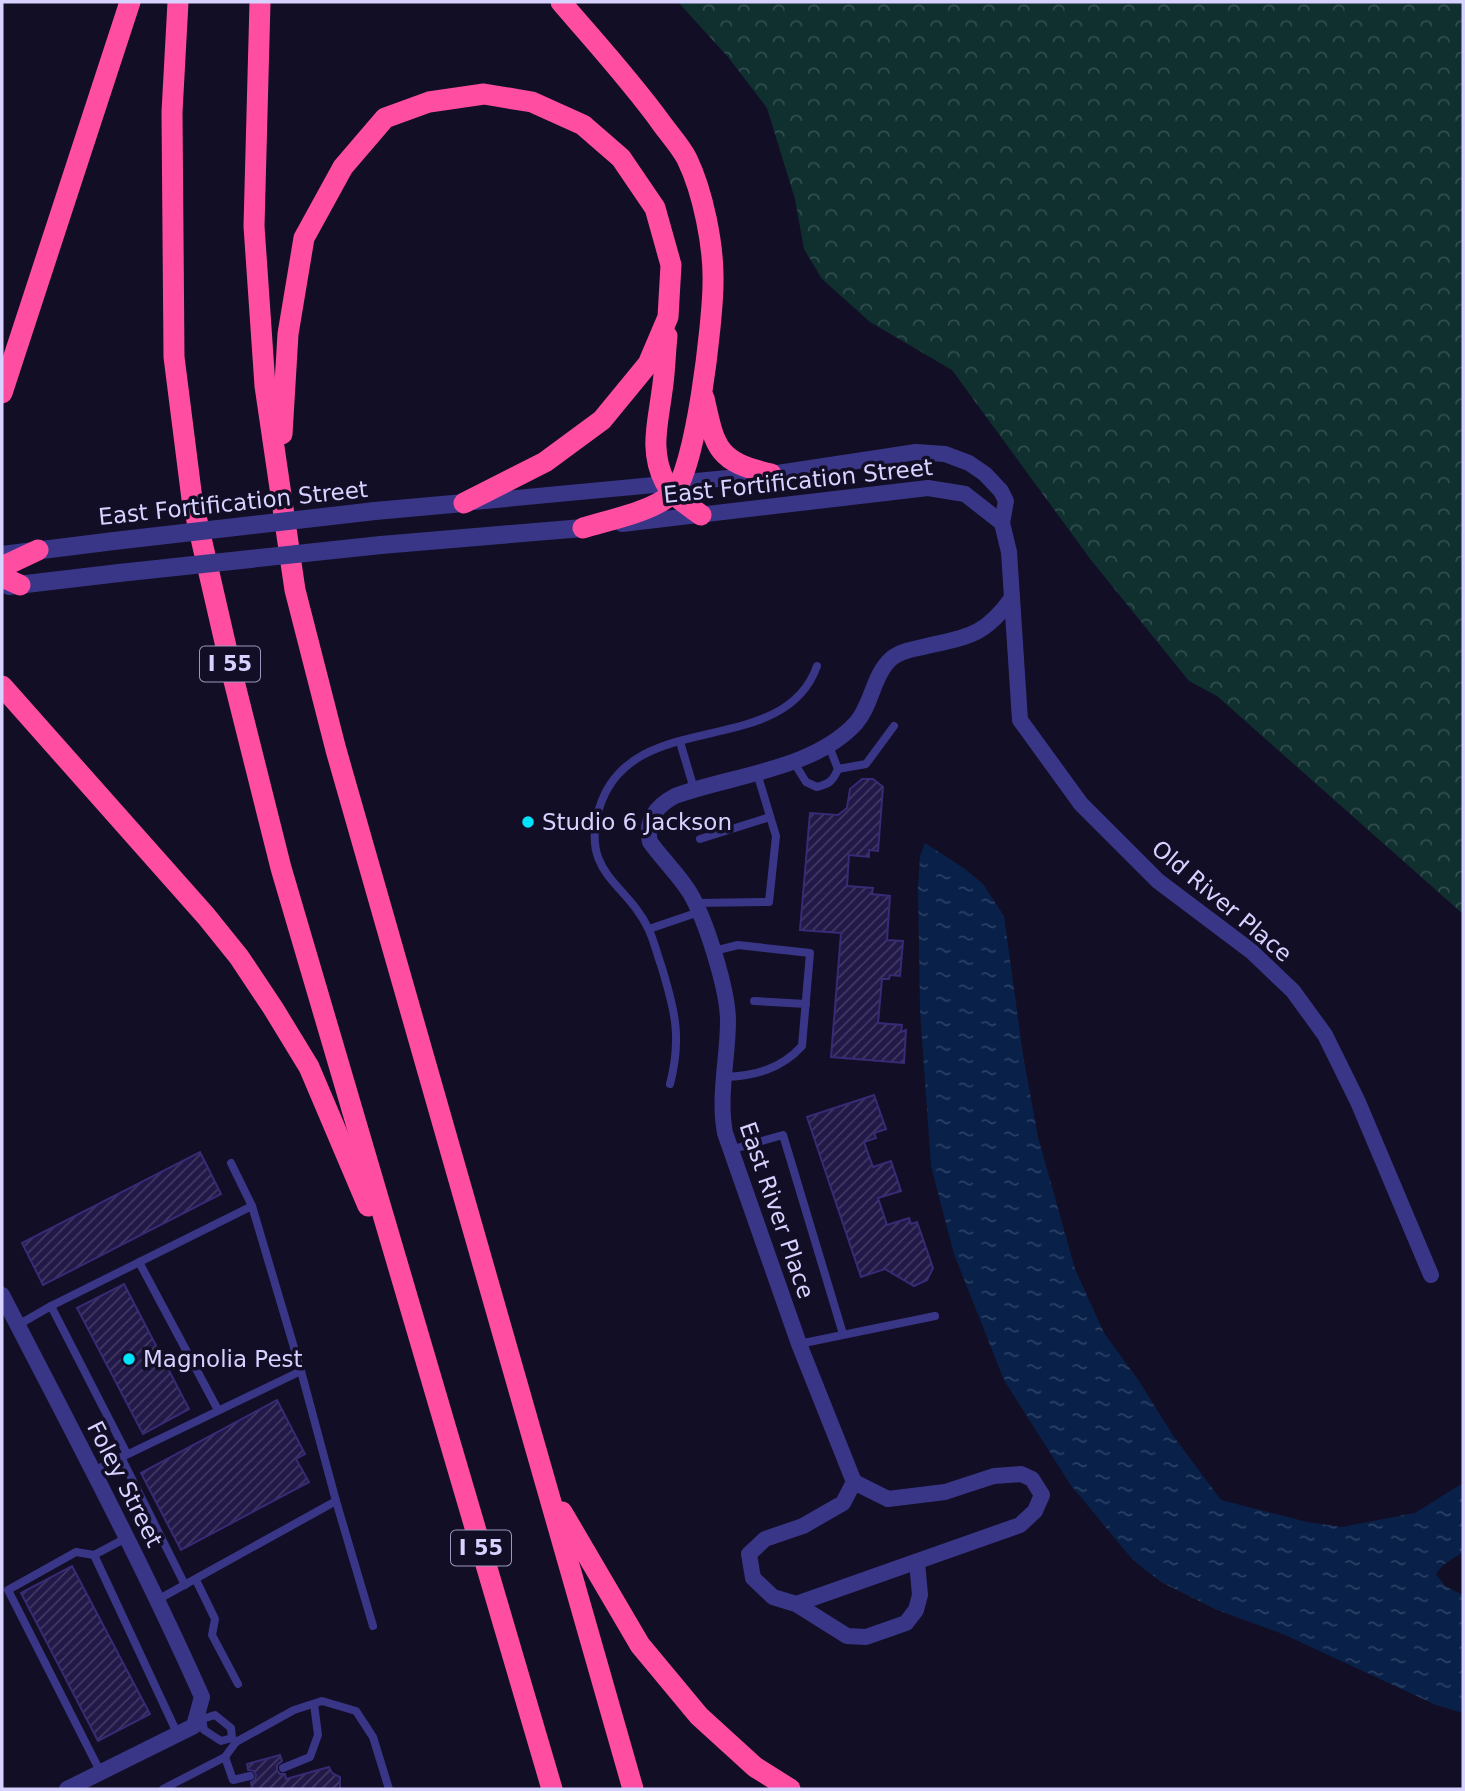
<svg xmlns="http://www.w3.org/2000/svg" width="1465" height="1791" viewBox="0 0 1465 1791" font-family="'DejaVu Sans',sans-serif">
<defs>
<pattern id="forest-crowns" width="20" height="18" patternUnits="userSpaceOnUse" patternTransform="scale(1.75)"><rect width="20" height="18" fill="#10302f"/><path d="M2 6a3 3 0 1 1 6 0M12 15a3 3 0 1 1 6 0" fill="none" stroke="#324d4e"/></pattern>
<pattern id="water-ripples" width="26" height="14" patternUnits="userSpaceOnUse" patternTransform="scale(1.75)"><rect width="26" height="14" fill="#092149"/><path d="M2 4q2-2 4 0t4 0M15 11q2-2 4 0t4 0" fill="none" stroke="#2c4064"/></pattern>
<pattern id="building-hatch" width="6" height="6" patternUnits="userSpaceOnUse" patternTransform="scale(1.75)"><rect width="6" height="6" fill="#221948"/><path d="M-1 1l2-2M0 6l6-6M5 7l2-2" fill="none" stroke="#413a63"/></pattern>
</defs>
<rect width="100%" height="100%" fill="#120e26"/>
<path fill="url(#forest-crowns)" d="M 678,2 L 1463,2 L 1463,914 L 1217,696 L 1189,681 L 1091,560 L 952,370 L 870,322 L 822,279 L 804,249 L 795,199 L 767,108 L 728,57 Z"/>
<path fill="url(#water-ripples)" d="M 925,843 L 965,869 L 983,884 L 1004,916 L 1023,1055 L 1038,1137 L 1075,1269 L 1104,1333 L 1139,1381 L 1174,1437 L 1221,1500 L 1307,1522 L 1342,1527 L 1415,1513 L 1463,1483 L 1463,1552 L 1443,1565 L 1436,1574 L 1445,1586 L 1463,1595 L 1463,1713 L 1436,1705 L 1283,1634 L 1217,1610 L 1161,1582 L 1133,1560 L 1070,1484 L 1004,1380 L 954,1254 L 931,1166 L 920,1010 L 918,887 L 920,856 Z"/>
<g fill="url(#building-hatch)" stroke="#392a75" stroke-width="2">
<path d="M 862,779 L 873,779 L 883,787 L 878,851 L 869,850 L 869,857 L 849,855 L 847,886 L 873,888 L 872,894 L 890,896 L 887,940 L 903,941 L 900,976 L 890,975 L 889,979 L 882,979 L 878,1023 L 902,1025 L 901,1032 L 906,1030 L 904,1063 L 831,1057 L 841,933 L 800,930 L 810,813 L 838,815 L 847,808 L 850,789 Z"/>
<path d="M 874,1095 L 886,1129 L 874,1133 L 876,1138 L 864,1142 L 873,1167 L 891,1161 L 901,1191 L 878,1198 L 887,1225 L 909,1218 L 911,1224 L 917,1222 L 933,1268 L 927,1280 L 914,1286 L 885,1269 L 861,1277 L 807,1117 Z"/>
<path d="M 200,1152 L 221,1194 L 43,1285 L 22,1243 Z"/>
<path d="M 124,1284 L 189,1409 L 143,1434 L 77,1308 Z"/>
<path d="M 277,1400 L 305,1454 L 296,1459 L 309,1482 L 181,1550 L 141,1473 Z"/>
<path d="M 72,1566 L 150,1714 L 98,1741 L 21,1593 Z"/>
<path d="M 280,1755 L 282,1761 L 277,1765 L 277,1770 L 280,1774 L 285,1774 L 286,1779 L 329,1767 L 332,1773 L 340,1777 L 340,1789 L 252,1789 L 251,1782 L 255,1780 L 256,1775 L 254,1771 L 248,1770 L 247,1764 Z"/>
</g>
<g fill="none" stroke-linecap="round" stroke-linejoin="round">
<g stroke="#3a3687" stroke-width="8">
<path d="M 680,742 L 694,789"/>
<path d="M 793,761 L 806,782 L 817,787 C 829,784 833,781 838,769 L 829,746"/>
<path d="M 838,769 L 866,764 L 894,726"/>
<path d="M 700,839 L 770,817"/>
<path d="M 695,903 L 769,902 L 776,836 L 757,773"/>
<path d="M 649,929 L 699,912"/>
<path d="M 714,951 L 738,945 L 810,953 L 802,1046 C 781,1069 755,1076 724,1077"/>
<path d="M 754,1001 L 806,1004"/>
<path d="M 670,1084 C 682,1038 675,1010 661,965 C 657,954 654,941 649,930 C 627,882 580,875 599,809 C 630,704 783,762 817,666"/>
<path d="M 730,1150 L 783,1135 L 843,1334"/>
<path d="M 231,1163 L 252,1206"/>
<path d="M 139,1262 L 218,1410"/>
<path d="M 51,1306 L 127,1454"/>
<path d="M 18,1325 L 51,1306 L 252,1206 L 301,1371 L 336,1501 L 159,1599"/>
<path d="M 799,1344 L 935,1316"/>
<path d="M 121,1457 L 185,1585"/>
<path d="M 93,1471 L 301,1371"/>
<path d="M 336,1501 L 373,1626"/>
<path d="M 128,1537 L 94,1555 L 178,1735"/>
<path d="M 94,1555 L 76,1552 L 8,1590 L 101,1773"/>
<path d="M 196,1580 L 215,1619 L 212,1635 L 238,1684"/>
<path d="M 199,1716 L 202,1719 L 204,1730 L 221,1741 L 232,1738 L 231,1728 L 215,1715 L 202,1719"/>
<path d="M 232,1738 L 236,1742 L 294,1710 L 322,1701 L 356,1711 L 373,1737 L 389,1789"/>
<path d="M 225,1757 L 233,1780 L 250,1776"/>
<path d="M 283,1768 L 310,1757 L 318,1735 L 314,1704"/>
<path d="M 163,1789 L 225,1757 L 236,1742"/>
</g>
<g stroke="#3a3687" stroke-width="16">
<path d="M 474,502 L 771,474 L 916,452 L 945,454 L 969,463 L 985,474 L 1001,491 L 1006,501 L 1002,523 L 1009,552 L 1020,720 L 1081,804 L 1158,881 L 1251,951 L 1293,991 L 1325,1035 L 1358,1102 L 1431,1275"/>
<path d="M 622,524 L 928,488 L 965,494 L 1002,523"/>
<path d="M 2,1295 C 71,1428 141,1560 202,1697 L 194,1726 L 67,1789"/>
<path d="M 854,1482 L 799,1344 L 725,1133 C 718,1096 728,1058 728,1021 C 728,990 706,920 690,893 C 679,875 663,860 650,842 C 645,821 656,806 675,796 C 732,775 813,770 856,723 C 872,705 873,674 892,658 C 902,650 916,649 927,646 C 971,636 985,635 1012,598"/>
<path d="M 796,1604 L 1020,1525 L 1035,1511 L 1042,1495 L 1032,1479 L 1021,1474 L 994,1476 L 945,1492 L 888,1499 L 854,1482 L 843,1503 L 803,1526 L 765,1539 L 749,1554 L 753,1578 L 773,1597 L 796,1604 L 847,1636 L 866,1637 L 906,1623 L 916,1610 L 920,1595 L 917,1562"/>
</g>
<g stroke="#3a3687" stroke-width="18">
<path d="M 375,511 L 464,503"/>
<path d="M 381,545 L 583,528"/>
<path d="M 2,555 L 114,541"/>
<path d="M 9,586 L 119,573"/>
</g>
<g stroke="#ff4da2" stroke-width="21">
<path d="M 178,2 L 172,112 L 174,357 L 192,499 L 233,677 L 281,868 L 552,1789"/>
<path d="M 260,2 L 254,226 L 265,386 L 295,590 L 336,750 L 633,1789"/>
<path d="M 561,2 C 595,42 631,81 662,124 C 670,135 681,147 687,159 C 703,192 714,246 713,283 C 713,318 696,474 672,494 C 651,512 609,520 583,528"/>
<path d="M 667,336 C 665,354 665,373 662,391 C 658,423 649,451 665,482 C 672,496 689,506 701,515"/>
<path d="M 2,393 L 130,2"/>
<path d="M 704,398 C 715,448 717,462 771,474"/>
<path d="M 282,434 L 288,334 L 304,238 L 343,167 L 385,118 L 429,102 L 484,94 L 532,102 L 583,125 L 621,158 L 655,208 L 671,265 L 668,317 L 648,364 L 602,420 L 545,462 L 464,503"/>
<path d="M 2,567 L 38,550"/>
<path d="M 2,577 L 20,585"/>
<path d="M 2,686 L 206,916 L 239,957 L 273,1008 L 309,1067 L 368,1206"/>
<path d="M 562,1512 L 640,1645 L 699,1716 L 755,1767 L 790,1789"/>
</g>
<g stroke="#3a3687" stroke-width="18">
<path d="M 114,541 L 375,511"/>
<path d="M 119,573 L 381,545"/>
</g>
</g>
<g fill="#00e3fd" stroke="#120e26" stroke-width="2.5">
<circle cx="528" cy="822" r="7"/>
<circle cx="129" cy="1359" r="7"/>
</g>
<g text-anchor="middle" stroke-width="7" stroke-linejoin="round" paint-order="stroke">
<g fill="#120e26" stroke="#9c97be" stroke-width="2">
<rect x="200" y="646.5" width="60" height="35" rx="5"/>
<rect x="451" y="1530.5" width="60" height="35" rx="5"/>
</g>
<g font-size="21" font-weight="bold" fill="#d7d2ff">
<text x="230" y="671">I 55</text>
<text x="481" y="1555">I 55</text>
</g>
<g font-size="23" fill="#d7d2ff" stroke="#120e26">
<text transform="translate(798 481) rotate(-6)" y="8">East Fortification Street</text>
<text transform="translate(233 503) rotate(-6)" y="8">East Fortification Street</text>
<text transform="translate(1222 901) rotate(40)" y="8">Old River Place</text>
<text transform="translate(777 1210) rotate(71)" y="8">East River Place</text>
<text transform="translate(125 1484) rotate(63)" y="8">Foley Street</text>
</g>
<g font-size="23" fill="#d7d2ff" stroke="#120e26" text-anchor="start">
<text x="542" y="830">Studio 6 Jackson</text>
<text x="143" y="1367">Magnolia Pest</text>
</g>
</g>
<rect width="1465" height="1791" fill="none" stroke="#d7d2ff" stroke-width="7"/>
</svg>
